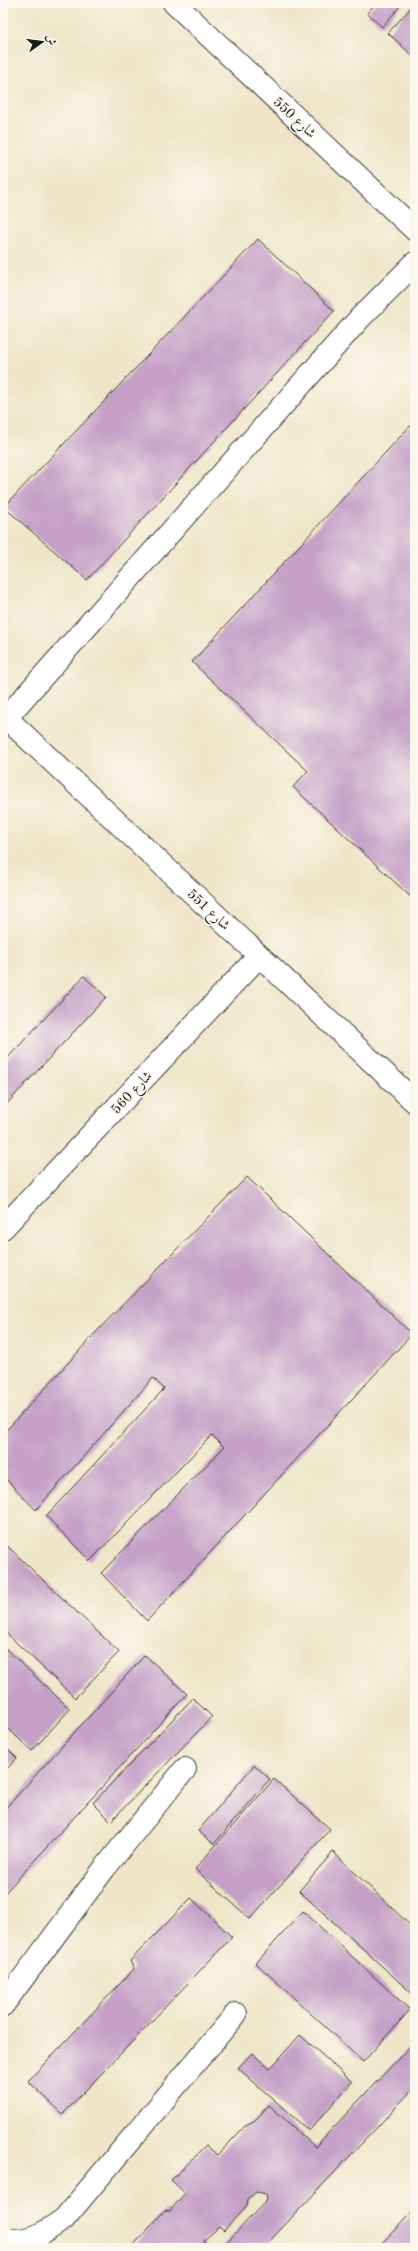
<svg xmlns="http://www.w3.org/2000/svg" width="418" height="2251" viewBox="0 0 418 2251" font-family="'Old Standard TT',Amiri,serif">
<rect width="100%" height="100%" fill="#fbf7ec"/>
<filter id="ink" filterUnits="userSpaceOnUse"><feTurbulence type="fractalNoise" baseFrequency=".025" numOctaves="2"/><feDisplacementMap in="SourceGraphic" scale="8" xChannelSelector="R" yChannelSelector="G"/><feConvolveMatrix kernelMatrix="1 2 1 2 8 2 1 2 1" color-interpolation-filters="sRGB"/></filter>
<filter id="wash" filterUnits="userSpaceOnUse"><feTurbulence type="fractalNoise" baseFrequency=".012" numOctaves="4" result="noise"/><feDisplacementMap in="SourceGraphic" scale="16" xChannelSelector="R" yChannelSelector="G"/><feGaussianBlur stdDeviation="0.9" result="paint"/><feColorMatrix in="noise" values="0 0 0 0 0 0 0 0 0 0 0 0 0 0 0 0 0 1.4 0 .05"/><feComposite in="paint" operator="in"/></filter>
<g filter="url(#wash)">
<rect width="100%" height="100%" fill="#efe6c9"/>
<g id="blocks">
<g fill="#c5a0c7">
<path d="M 376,3 L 403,3 L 382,27 L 367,13 Z"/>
<path d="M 415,3 L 415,58 L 388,33 Z"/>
<path d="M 258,239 L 334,311 L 87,580 L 4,507 Z"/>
<path d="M 410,426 L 415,431 L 415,901 L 293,787 L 308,771 L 192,662 Z"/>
<path d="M 84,976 L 106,997 L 3,1108 L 3,1063 Z"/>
<path d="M 247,1177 L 412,1334 L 147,1621 L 101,1573 L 224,1447 L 212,1435 L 90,1561 L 46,1516 L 164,1389 L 153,1378 L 36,1510 L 3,1476 L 3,1434 L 100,1328 Z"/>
<path d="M 3,1542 L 119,1652 L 75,1698 L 3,1630 Z"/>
<path d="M 3,1646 L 70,1709 L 32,1751 L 3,1724 Z"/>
<path d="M 145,1655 L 187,1694 L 3,1895 L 3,1811 Z"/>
<path d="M 193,1698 L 212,1717 L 111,1821 L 93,1803 Z"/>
<path d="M 3,1745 L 17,1758 L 3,1773 Z"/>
<path d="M 254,1765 L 270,1779 L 214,1844 L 198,1831 Z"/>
<path d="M 274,1779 L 330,1829 L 250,1919 L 195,1869 Z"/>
<path d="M 333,1852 L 415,1930 L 415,1996 L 299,1891 Z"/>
<path d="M 191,1898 L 232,1937 L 63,2114 L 28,2081 L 134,1969 L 130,1961 Z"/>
<path d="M 303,1911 L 410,2010 L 363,2062 L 256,1963 Z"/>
<path d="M 300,2035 L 352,2082 L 309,2131 L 238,2068 L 252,2053 L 270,2069 Z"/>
<path d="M 415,2041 L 415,2087 L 263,2248 L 221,2248 L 267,2200 L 266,2194 L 256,2192 L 248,2199 L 247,2205 L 224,2231 L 219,2227 L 203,2241 L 207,2248 L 131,2248 L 165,2210 L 170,2211 L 185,2193 L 171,2180 L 206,2146 L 218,2155 L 246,2125 L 255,2120 L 269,2105 L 315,2147 Z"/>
<path d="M 415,2209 L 415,2248 L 377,2248 Z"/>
</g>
</g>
</g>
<g filter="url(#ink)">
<use href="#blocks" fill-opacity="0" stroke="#3c3a36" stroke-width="1"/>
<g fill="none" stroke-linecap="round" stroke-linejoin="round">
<g stroke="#3c3a36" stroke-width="24">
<g id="minor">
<path d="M 174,3 L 415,230"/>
<path d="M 3,715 L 415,1102"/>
<path d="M 6,718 L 360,318 L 415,263"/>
<path d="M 3,1228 L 259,956"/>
<path d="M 3,2005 L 104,1869 L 185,1769"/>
<path d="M 3,2242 L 5,2240 C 33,2241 41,2235 64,2219 L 236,2014"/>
</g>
</g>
<use href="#minor" stroke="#fff" stroke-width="22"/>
</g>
</g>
<g text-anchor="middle" stroke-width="3" stroke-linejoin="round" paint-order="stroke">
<g font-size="14" fill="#1c1c1c" stroke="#fbf7ec">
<text transform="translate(295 117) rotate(43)" y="5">شارع 550</text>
<text transform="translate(209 909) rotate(43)" y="5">شارع 551</text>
<text transform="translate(131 1092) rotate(-47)" y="5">شارع 560</text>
</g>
</g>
<rect width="418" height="2251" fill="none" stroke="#fbf7ec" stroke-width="16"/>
<g transform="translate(42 42) rotate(76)" stroke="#fbf7ec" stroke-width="3" paint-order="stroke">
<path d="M0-3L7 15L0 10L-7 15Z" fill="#1c1c1c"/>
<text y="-6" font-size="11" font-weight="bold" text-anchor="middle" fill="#1c1c1c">ش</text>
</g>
</svg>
